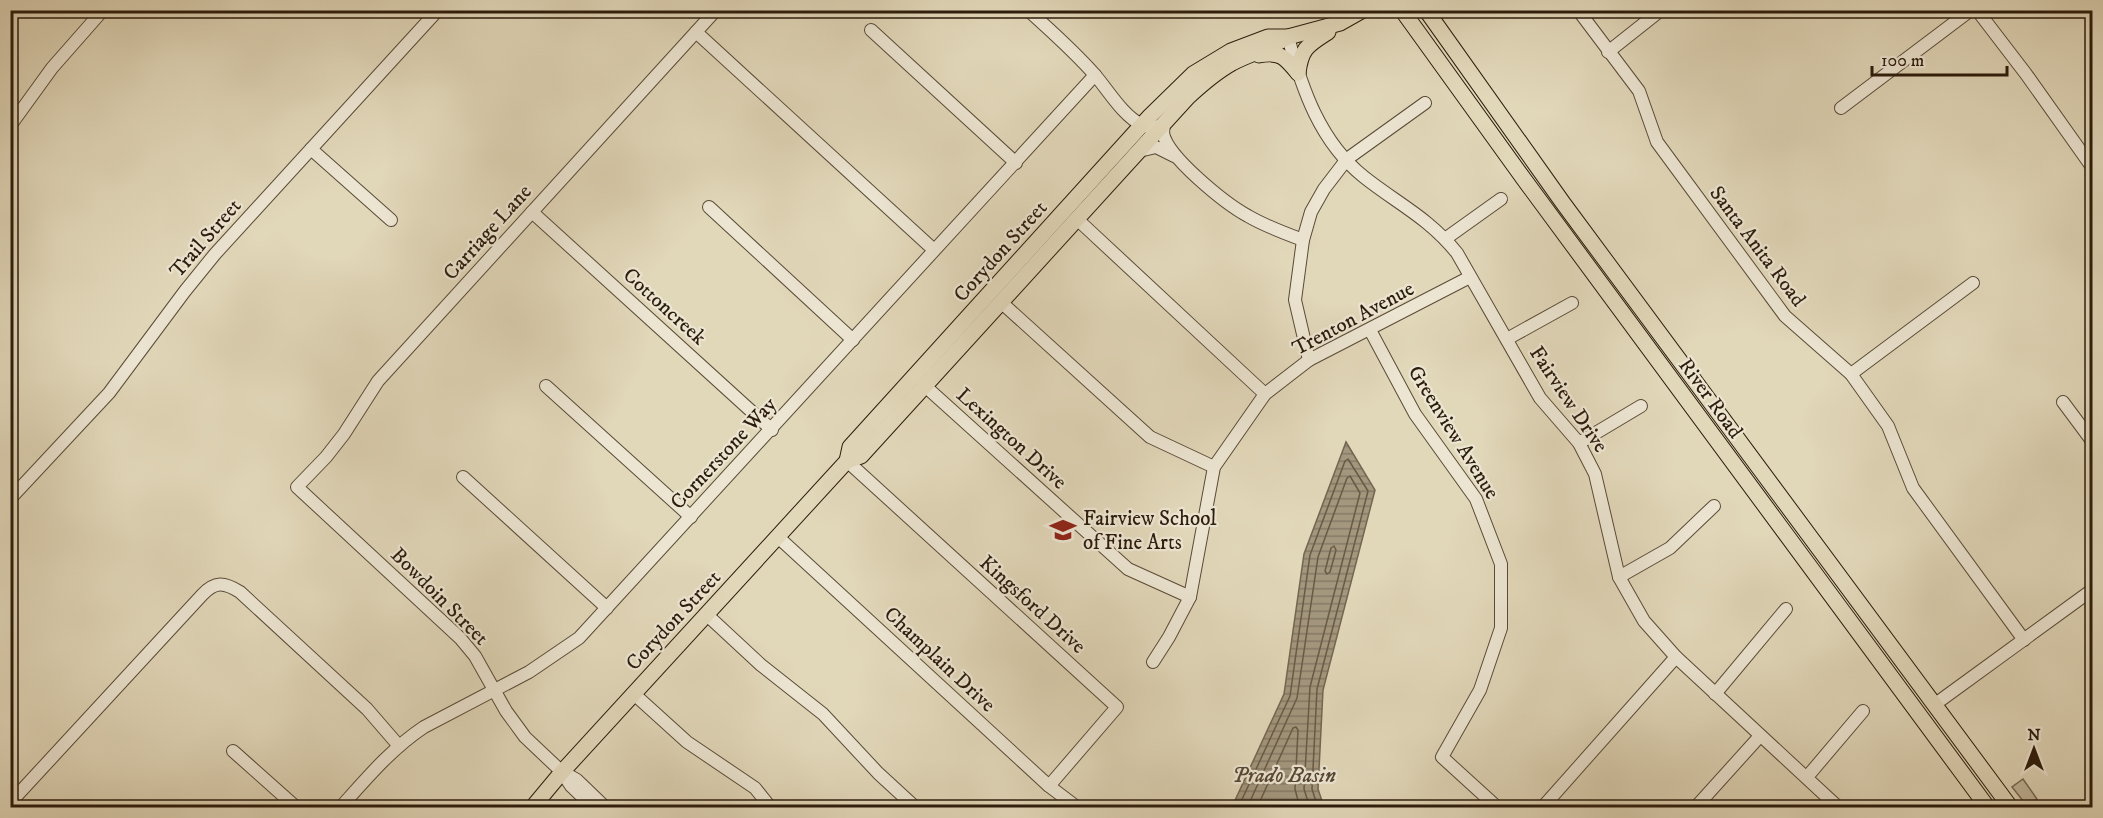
<svg xmlns="http://www.w3.org/2000/svg" width="2103" height="818" viewBox="0 0 2103 818" font-family="'IM FELL DW Pica',serif">
<defs>
<pattern id="water-rules" width="6" height="5" patternUnits="userSpaceOnUse" patternTransform="scale(1.5)"><rect width="6" height="5" fill="#a3977e"/><path d="M0 2.5h6" fill="none" stroke="#857a66"/></pattern>
</defs>
<rect width="100%" height="100%" fill="#e1d7b9"/>
<filter id="stains"><feTurbulence type="fractalNoise" baseFrequency=".00333" numOctaves="4"/><feColorMatrix values="0 0 0 0 .2 0 0 0 0 .09 0 0 0 0 .02 0 0 0 .5 -.17"/></filter>
<radialGradient id="worn" r=".72"><stop offset=".6" stop-color="#630" stop-opacity="0"/><stop offset="1" stop-color="#630" stop-opacity=".3"/></radialGradient>
<path fill="#c2b79c" stroke="#776a54" stroke-width="1.5" d="M 2023,779 L 2037,799 L 2027,806 L 2012,787 Z"/>
<path fill="url(#water-rules)" stroke="#736650" stroke-width="1.5" d="M 1346,442 L 1375,490 L 1323,690 L 1318,789 L 1324,807 L 1232,807 L 1284,694 L 1304,554 Z"/>
<g fill="none" stroke-linecap="round" stroke-linejoin="round">
<g stroke="#685a45" stroke-width="1.5">
<path d="M 1334,546 L 1336,550 L 1330,572 L 1327,574 L 1325,571 L 1331,548 Z"/>
<path d="M 1238,808 L 1290,696 L 1310,555 L 1345,461 L 1348,459 L 1368,491 L 1317,689 L 1312,789 L 1318,808"/>
<path d="M 1247,808 L 1297,698 L 1318,557 L 1347,478 L 1350,476 L 1360,493 L 1310,687 L 1304,789 L 1310,808"/>
<path d="M 1257,808 L 1293,728 L 1296,727 L 1298,730 L 1295,789 L 1300,808"/>
</g>
<g stroke="#594b37" stroke-width="14">
<g id="minor">
<path d="M 1028,10 C 1051,31 1074,51 1095,75 C 1108,90 1123,116 1142,125 C 1149,129 1157,127 1164,124 C 1164,125 1163,132 1163,133 C 1167,157 1226,204 1248,216 C 1265,226 1284,233 1303,240"/>
<path d="M 1578,10 L 1639,91 L 1657,142 L 1785,316 L 1851,374 L 1888,426 L 1913,488 L 2024,640"/>
<path d="M 1977,10 L 2026,74 L 2092,167"/>
<path d="M 871,30 L 1016,163"/>
<path d="M 696,32 L 934,250"/>
<path d="M 1288,37 C 1302,89 1320,142 1364,177 C 1398,204 1429,218 1457,253 L 1540,398 L 1579,443 L 1595,474 L 1619,577 L 1644,621 L 1676,657 L 1839,808"/>
<path d="M 1608,52 L 1661,10"/>
<path d="M 1841,108 L 1971,10"/>
<path d="M 10,126 L 52,68 L 103,10"/>
<path d="M 311,149 L 391,220"/>
<path d="M 1139,151 L 1156,147 L 1174,156"/>
<path d="M 709,207 L 853,340"/>
<path d="M 532,212 L 772,430"/>
<path d="M 1078,220 L 1265,394"/>
<path d="M 1445,239 L 1501,199"/>
<path d="M 1002,303 L 1150,437 L 1214,467"/>
<path d="M 1370,330 L 1415,414 L 1476,499 L 1501,564 L 1501,628 L 1480,690 L 1442,757 L 1498,808"/>
<path d="M 1507,339 L 1572,303"/>
<path d="M 1309,360 L 1295,300 L 1303,240 L 1311,212 L 1324,189 L 1347,159 L 1425,103"/>
<path d="M 1851,374 L 1973,283"/>
<path d="M 546,386 L 691,517"/>
<path d="M 925,386 L 1128,569 L 1190,597"/>
<path d="M 2063,402 L 2092,441"/>
<path d="M 1579,443 L 1641,406"/>
<path d="M 847,461 L 1117,707 L 1049,786"/>
<path d="M 463,477 L 607,608"/>
<path d="M 10,499 L 109,393 L 185,291 L 215,254 L 438,10"/>
<path d="M 778,537 L 1049,786 L 1078,808"/>
<path d="M 1619,577 L 1670,548 L 1714,506"/>
<path d="M 706,614 L 761,665 L 823,714 L 878,773 L 916,808"/>
<path d="M 1153,662 L 1169,637 L 1190,597 L 1214,467 L 1265,394 L 1309,360 L 1470,277"/>
<path d="M 634,694 L 687,742 L 755,788 L 771,808"/>
<path d="M 1715,694 L 1786,609"/>
<path d="M 1934,705 L 2092,590"/>
<path d="M 233,751 L 297,808"/>
<path d="M 563,772 L 577,780 L 606,808"/>
<path d="M 1807,777 L 1863,711"/>
<path d="M 10,803 L 202,595 C 215,581 224,582 240,592 L 367,709 L 399,746"/>
<path d="M 340,808 C 366,779 391,749 424,727 L 529,672 L 579,638 L 1095,75"/>
<path d="M 594,808 L 571,786 L 562,772 L 525,737 L 506,711 L 475,656 L 460,638 L 297,487 L 326,457 L 344,434 L 378,381 L 716,10"/>
<path d="M 1542,808 L 1676,657"/>
<path d="M 1695,808 L 1760,736"/>
</g>
</g>
<g stroke="#2c1c0c" stroke-width="17">
<g id="major">
<path d="M 1402,10 L 1526,182 L 1988,808"/>
<path d="M 1426,10 L 1563,203 L 2011,808"/>
<path d="M 1259,55 C 1280,51 1285,57 1298,73"/>
<path d="M 1298,73 C 1301,48 1308,45 1328,32"/>
<path d="M 847,461 L 850,447 L 1150,116 L 1193,74 L 1231,51 L 1268,37 L 1288,37 L 1340,23 L 1363,10"/>
<path d="M 532,808 L 562,772 L 847,461 L 861,456 L 1188,97 C 1202,84 1216,72 1232,63 C 1251,53 1269,49 1288,37"/>
</g>
</g>
<use href="#minor" stroke="#ece5d2" stroke-width="12"/>
<use href="#major" stroke="#e1d7b9" stroke-width="15"/>
</g>
<defs>
<g id="school-bare" transform="scale(2.07)"><path d="M0-5L7-2L0 1L-7-2ZM-4 1L0 2.5L4 1V4Q0 6-4 4Z" fill="#8f2418" stroke="#ece5d2" stroke-width="2.5" paint-order="stroke"/></g>
</defs>
<g fill-rule="evenodd">
<use href="#school-bare" x="1063" y="530"/>
</g>
<g text-anchor="middle" stroke-width="4.5" stroke-linejoin="round" paint-order="stroke">
<g font-size="21" fill="#2c1c0c" stroke="#ece5d2">
<text transform="translate(487 232) rotate(-48)" y="7">Carriage Lane</text>
<text transform="translate(205 238) rotate(-49)" y="7">Trail Street</text>
<text transform="translate(1758 246) rotate(53)" y="7">Santa Anita Road</text>
<text transform="translate(1000 251) rotate(-48)" y="7">Corydon Street</text>
<text transform="translate(665 306) rotate(42)" y="7">Cottoncreek</text>
<text transform="translate(1353 318) rotate(-28)" y="7">Trenton Avenue</text>
<text transform="translate(1711 398) rotate(54)" y="7">River Road</text>
<text transform="translate(1569 399) rotate(56)" y="7">Fairview Drive</text>
<text transform="translate(1454 432) rotate(58)" y="7">Greenview Avenue</text>
<text transform="translate(1012 438) rotate(42)" y="7">Lexington Drive</text>
<text transform="translate(723 453) rotate(-47)" y="7">Cornerstone Way</text>
<text transform="translate(440 596) rotate(45)" y="7">Bowdoin Street</text>
<text transform="translate(1033 604) rotate(42)" y="7">Kingsford Drive</text>
<text transform="translate(673 620) rotate(-47)" y="7">Corydon Street</text>
<text transform="translate(940 659) rotate(43)" y="7">Champlain Drive</text>
</g>
<g font-size="21" fill="#2c1c0c" stroke="#ece5d2" text-anchor="start">
<text x="1083" y="525">Fairview School<tspan x="1083" dy="24">of Fine Arts</tspan></text>
</g>
<g font-size="22" font-style="italic" fill="#564734" stroke="#ece5d2">
<text x="1284" y="782">Prado Basin</text>
</g>
</g>
<rect width="2103" height="818" fill="none" stroke="#e1d7b9" stroke-width="36"/>
<rect x="12" y="12" width="2079" height="794" fill="none" stroke="#2c1c0c" stroke-width="3"/>
<rect x="18" y="18" width="2067" height="782" fill="none" stroke="#2c1c0c" stroke-width="1.5"/>
<g transform="translate(2034 749)" stroke="#ece5d2" stroke-width="4.5" paint-order="stroke">
<path d="M0-4.5L10 22L0 15L-10 22Z" fill="#2c1c0c"/>
<text y="-9" font-size="16" font-weight="bold" text-anchor="middle" fill="#2c1c0c">N</text>
</g>
<path d="M1872 66v9h135v-9" fill="none" stroke="#2c1c0c" stroke-width="3"/>
<text x="1881" y="66" font-size="18" fill="#2c1c0c" stroke="#ece5d2" stroke-width="4.5" paint-order="stroke">100 m</text>
<rect width="100%" height="100%" filter="url(#stains)"/>
<rect width="100%" height="100%" fill="url(#worn)"/>
</svg>
